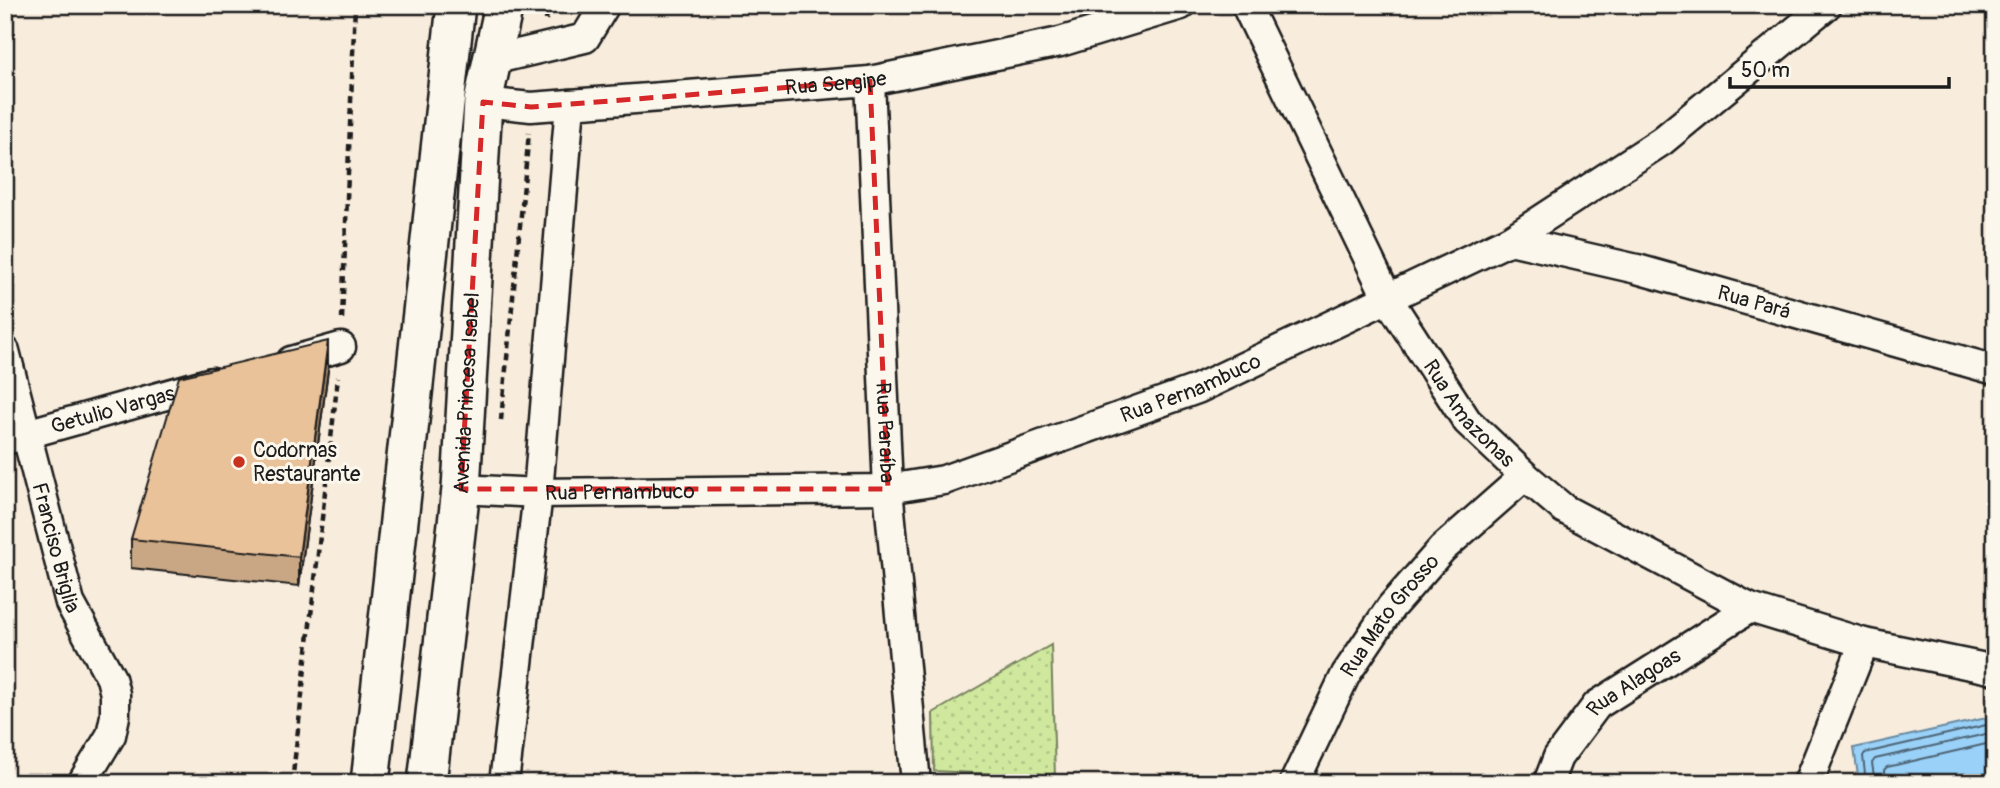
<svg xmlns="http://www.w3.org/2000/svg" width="2000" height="788" viewBox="0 0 2000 788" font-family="Pangolin,sans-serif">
<defs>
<pattern id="green-dots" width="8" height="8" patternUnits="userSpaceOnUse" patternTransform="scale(1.75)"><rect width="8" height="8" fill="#cfe89e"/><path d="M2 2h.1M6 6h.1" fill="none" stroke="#b1c688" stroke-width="1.8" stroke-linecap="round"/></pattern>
</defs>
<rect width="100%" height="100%" fill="#f8ecdc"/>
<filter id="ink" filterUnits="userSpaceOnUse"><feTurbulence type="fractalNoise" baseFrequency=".0143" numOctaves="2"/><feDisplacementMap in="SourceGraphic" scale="14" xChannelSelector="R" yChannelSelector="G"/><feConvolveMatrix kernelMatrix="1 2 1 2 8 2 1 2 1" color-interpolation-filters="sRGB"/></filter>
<g filter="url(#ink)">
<path fill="url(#green-dots)" stroke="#76825d" stroke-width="2" d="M 1051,645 L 1055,777 L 934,771 L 933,713 Z"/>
<path fill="#99d1f8" stroke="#6789a0" stroke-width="2" d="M 1995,716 L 1995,783 L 1859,783 L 1854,748 Z"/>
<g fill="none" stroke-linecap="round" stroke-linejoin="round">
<g stroke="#4e6474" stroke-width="2">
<path d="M 1866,783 L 1863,756 L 1865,753 L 1995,723"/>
<path d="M 1875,783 L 1872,763 L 1875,759 L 1995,732"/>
<path d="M 1885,783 L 1884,770 L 1887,767 L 1995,742"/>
</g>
<g stroke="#1c1c1c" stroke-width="33">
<g id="minor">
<path id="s1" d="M 1246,5 L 1388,299 L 1467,421 L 1525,476 L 1564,509 L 1750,608 L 1864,643 L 1995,670"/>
<path d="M 492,60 L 585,38 L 605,5"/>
<path id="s2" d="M 870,81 L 888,489 L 916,783"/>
<path id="s3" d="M 483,102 L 531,107 L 870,81 L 1060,42 L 1181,5"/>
<path id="s4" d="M 1510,240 L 1637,269 L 1995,370"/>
<path id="s5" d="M 5,351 L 70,603 L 111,678 L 115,694 L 115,716 L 111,735 L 82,783"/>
<path d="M 291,361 L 341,347"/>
<path id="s6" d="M 5,440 L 212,382"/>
<path id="s7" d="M 461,489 L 538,493 L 888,489 L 944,480 L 1197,389 L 1510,240 L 1662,141 L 1827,5"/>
<path d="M 504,783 L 538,493 L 570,104"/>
<path id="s8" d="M 1294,783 L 1346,674 L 1391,607 L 1442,549 L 1525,476"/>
<path id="s9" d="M 1548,783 L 1558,757 L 1597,705 L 1750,608"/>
<path d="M 1808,783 L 1864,643"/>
</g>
</g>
<g stroke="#1c1c1c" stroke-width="42">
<g id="major">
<path d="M 370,783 L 456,5"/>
<path id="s10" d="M 427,783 L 461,489 L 483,102 L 504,5"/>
</g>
</g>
<g stroke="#1c1c1c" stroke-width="4.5" stroke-dasharray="7 5" stroke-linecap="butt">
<path d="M 546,20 L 548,5"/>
<path d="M 342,319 L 355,5"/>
<path d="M 501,420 L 529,133"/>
<path d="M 292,783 L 338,377"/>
</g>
<use href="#minor" stroke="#fbf7ec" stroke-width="28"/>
<use href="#major" stroke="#fbf7ec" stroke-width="37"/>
</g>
<path fill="#c9a784" stroke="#1c1c1c" stroke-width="2" d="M 328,370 L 299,586 L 131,568 L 131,539 Z"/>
<path fill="#a4886c" stroke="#1c1c1c" stroke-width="2" d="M 328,341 L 328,370 L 299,586 L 299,557 Z"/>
<path fill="#eac29a" stroke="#1c1c1c" stroke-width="2" d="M 328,341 L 299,557 L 131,539 L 179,377 Z"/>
</g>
<path fill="none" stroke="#d62828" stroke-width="5" stroke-dasharray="14 9" stroke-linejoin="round" d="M 870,81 L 888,489 L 461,489 L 483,102 L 531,107 Z"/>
<circle fill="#c8321e" stroke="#fbf7ec" stroke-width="2.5" cx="239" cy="462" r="7"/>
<g text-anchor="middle" stroke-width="6" stroke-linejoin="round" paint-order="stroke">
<g font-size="21" fill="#1c1c1c" stroke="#fbf7ec">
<text dy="7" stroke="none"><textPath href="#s3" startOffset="354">Rua Sergipe</textPath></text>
<text dy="7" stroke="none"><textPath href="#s4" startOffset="252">Rua Pará</textPath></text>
<text dy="7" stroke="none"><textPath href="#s7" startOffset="747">Rua Pernambuco</textPath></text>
<text dy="7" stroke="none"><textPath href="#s10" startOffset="392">Avenida Princesa Isabel</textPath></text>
<text dy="7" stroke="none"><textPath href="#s6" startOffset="112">Getulio Vargas</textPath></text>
<text dy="7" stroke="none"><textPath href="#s1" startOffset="467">Rua Amazonas</textPath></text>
<text dy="7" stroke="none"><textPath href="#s2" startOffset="352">Rua Paraíba</textPath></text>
<text dy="7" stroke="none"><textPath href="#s7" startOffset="159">Rua Pernambuco</textPath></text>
<text dy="7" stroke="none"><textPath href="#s5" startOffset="203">Franciso Briglia</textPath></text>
<text dy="7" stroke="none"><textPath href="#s8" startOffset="194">Rua Mato Grosso</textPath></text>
<text dy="7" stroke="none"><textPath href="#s9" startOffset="136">Rua Alagoas</textPath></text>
</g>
<g font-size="21" fill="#1c1c1c" stroke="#fbf7ec" text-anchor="start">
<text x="253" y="457">Codornas<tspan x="253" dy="24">Restaurante</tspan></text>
</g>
</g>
<rect width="2000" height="788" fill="none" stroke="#fbf7ec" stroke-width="28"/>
<rect x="14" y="14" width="1972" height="760" fill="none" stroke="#1c1c1c" stroke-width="2.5" filter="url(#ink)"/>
<path d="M1730 77v10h219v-10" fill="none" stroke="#1c1c1c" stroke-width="3.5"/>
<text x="1741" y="77" font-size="21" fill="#1c1c1c" stroke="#fbf7ec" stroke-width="5" paint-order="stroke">50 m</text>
</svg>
